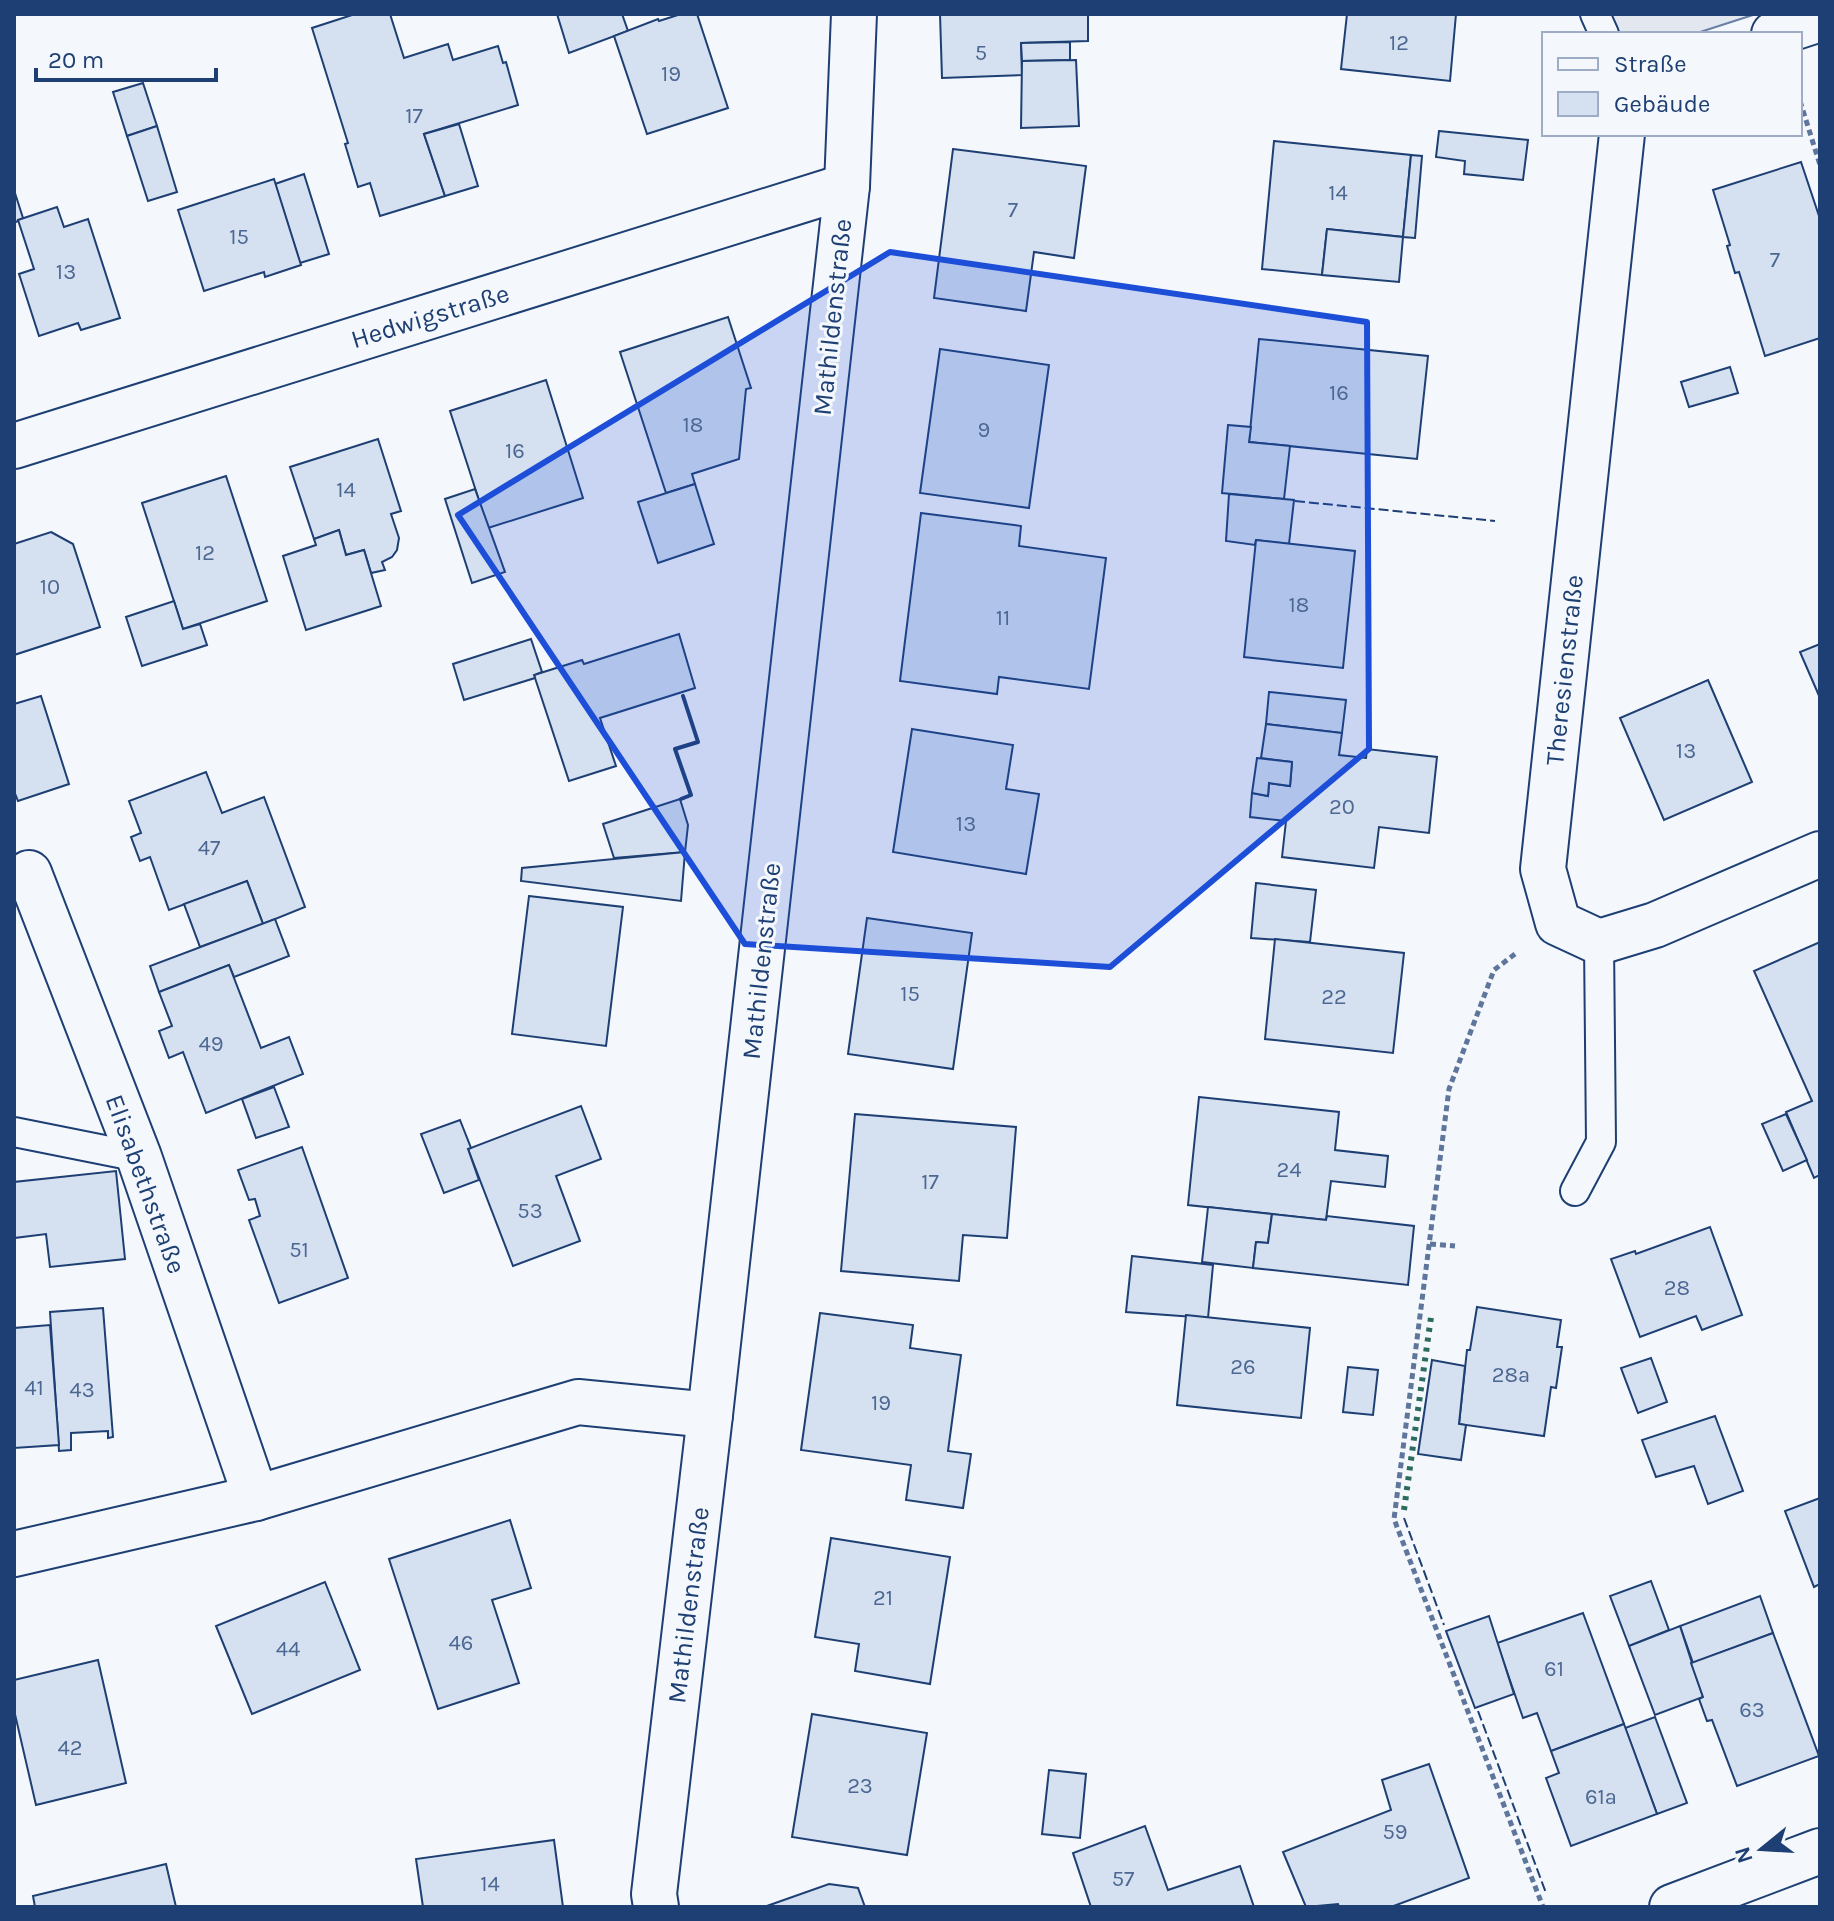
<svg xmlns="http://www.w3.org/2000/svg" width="1834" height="1921" viewBox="0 0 1834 1921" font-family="Karla,sans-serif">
<rect width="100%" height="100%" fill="#f4f7fb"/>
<path fill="#e3e8f0" stroke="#687fa3" stroke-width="2" d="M 1607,14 L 1756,14 L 1694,34 L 1613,34 Z"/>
<g fill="#d5e0f0" stroke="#1d3f73" stroke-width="2">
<path d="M 355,14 L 390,14 L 404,58 L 448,44 L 453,60 L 498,46 L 503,63 L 506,62 L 518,105 L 424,134 L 445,196 L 380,216 L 370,183 L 358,187 L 345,144 L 348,143 L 312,28 Z"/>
<path d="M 557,14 L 622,14 L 628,31 L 569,53 Z"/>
<path d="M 681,14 L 697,14 L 728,108 L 647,134 L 614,36 L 658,19 L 659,21 Z"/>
<path d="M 940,14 L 1088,14 L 1088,41 L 1021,43 L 1022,75 L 942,78 Z"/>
<path d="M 1347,14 L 1456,14 L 1450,81 L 1341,69 Z"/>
<path d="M 1070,42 L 1070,60 L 1022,61 L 1021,43 Z"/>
<path d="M 1076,60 L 1079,126 L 1021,128 L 1022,61 Z"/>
<path d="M 143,83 L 157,126 L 127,136 L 113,92 Z"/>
<path d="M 459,124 L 478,186 L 445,196 L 424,134 Z"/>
<path d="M 157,126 L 177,192 L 148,201 L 127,136 Z"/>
<path d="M 1439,131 L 1528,140 L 1523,180 L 1464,174 L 1465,161 L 1436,157 Z"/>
<path d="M 1274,141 L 1411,155 L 1403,237 L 1327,229 L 1322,275 L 1262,269 Z"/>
<path d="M 953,149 L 1086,166 L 1074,258 L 1034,252 L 1026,311 L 934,298 Z"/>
<path d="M 1411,155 L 1422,156 L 1415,238 L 1403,237 Z"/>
<path d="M 1801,162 L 1820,219 L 1820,338 L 1765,356 L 1739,272 L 1735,273 L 1727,246 L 1730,245 L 1713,190 Z"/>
<path d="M 304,174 L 329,254 L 300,263 L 275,184 Z"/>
<path d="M 274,179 L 301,265 L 265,277 L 264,272 L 204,291 L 178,210 Z"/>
<path d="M 14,190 L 23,218 L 14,223 Z"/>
<path d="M 57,207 L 64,227 L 88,219 L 120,318 L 81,330 L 78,323 L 39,336 L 19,274 L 34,269 L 18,220 Z"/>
<path d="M 1327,229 L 1403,237 L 1399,282 L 1322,275 Z"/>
<path d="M 728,317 L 751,388 L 746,389 L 739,459 L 692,474 L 695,484 L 666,493 L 620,352 Z"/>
<path d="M 1259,339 L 1428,356 L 1417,459 L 1249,442 Z"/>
<path d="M 940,349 L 1049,365 L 1029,508 L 920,493 Z"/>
<path d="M 1730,367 L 1738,393 L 1689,407 L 1681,382 Z"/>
<path d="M 546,380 L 583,498 L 488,528 L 450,411 Z"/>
<path d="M 1228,425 L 1251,427 L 1249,442 L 1290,446 L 1284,499 L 1222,493 Z"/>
<path d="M 378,439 L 401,511 L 391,514 L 399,538 L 397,550 L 392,557 L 382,562 L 385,570 L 371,573 L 364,550 L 346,555 L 339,530 L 314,539 L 290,467 Z"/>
<path d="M 226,476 L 267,601 L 183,629 L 142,503 Z"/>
<path d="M 695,484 L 714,544 L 658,563 L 638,502 Z"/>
<path d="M 475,489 L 505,572 L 472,583 L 445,499 Z"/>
<path d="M 1229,494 L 1294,500 L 1289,544 L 1256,540 L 1255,545 L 1226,541 Z"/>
<path d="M 921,513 L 1021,526 L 1019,546 L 1106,558 L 1089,689 L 999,677 L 997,694 L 900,681 Z"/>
<path d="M 339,530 L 346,555 L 364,550 L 381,606 L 306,630 L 283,556 L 316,545 L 314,539 Z"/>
<path d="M 51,532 L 73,544 L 100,627 L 14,655 L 14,544 Z"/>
<path d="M 1256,540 L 1355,551 L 1343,668 L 1244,657 Z"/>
<path d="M 174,601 L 183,629 L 200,624 L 207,645 L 142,666 L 126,617 Z"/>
<path d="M 679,634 L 695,688 L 600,718 L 616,766 L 569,781 L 534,675 L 582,660 L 584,664 Z"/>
<path d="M 531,639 L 542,672 L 534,675 L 535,678 L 464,700 L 453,664 Z"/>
<path d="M 1820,644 L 1820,698 L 1800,652 Z"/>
<path d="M 1708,680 L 1752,782 L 1664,820 L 1620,718 Z"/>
<path d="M 1269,692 L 1346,700 L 1342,733 L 1266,724 Z"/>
<path d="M 41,696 L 69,784 L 18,801 L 14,791 L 14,704 Z"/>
<path d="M 1266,724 L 1342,733 L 1339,755 L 1366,758 L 1367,749 L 1437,757 L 1429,833 L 1379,827 L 1374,868 L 1282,857 L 1286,821 L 1250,817 L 1252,793 L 1268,796 L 1269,783 L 1290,786 L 1292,762 L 1261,758 Z"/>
<path d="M 912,729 L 1013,745 L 1006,789 L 1039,794 L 1026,874 L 893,852 Z"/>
<path d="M 1257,758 L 1292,762 L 1290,786 L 1269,783 L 1268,796 L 1252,793 Z"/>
<path d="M 206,772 L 222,813 L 264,797 L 305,907 L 263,924 L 247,881 L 169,910 L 150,857 L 140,861 L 131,837 L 141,833 L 129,801 Z"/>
<path d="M 680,799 L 688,825 L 685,852 L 614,858 L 603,824 Z"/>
<path d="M 685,852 L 681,901 L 521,881 L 522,868 Z"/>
<path d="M 247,881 L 263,924 L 200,947 L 184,904 Z"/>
<path d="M 1256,883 L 1316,890 L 1310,942 L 1251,938 Z"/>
<path d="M 529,896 L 623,907 L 606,1046 L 512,1034 Z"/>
<path d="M 867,918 L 972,933 L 953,1069 L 848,1054 Z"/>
<path d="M 275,919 L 289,956 L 234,977 L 229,965 L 159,992 L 150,966 Z"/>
<path d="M 1275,939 L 1404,953 L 1393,1053 L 1265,1039 Z"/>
<path d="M 1820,942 L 1820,1175 L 1814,1178 L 1786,1112 L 1812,1101 L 1754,971 Z"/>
<path d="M 229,965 L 261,1048 L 289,1037 L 303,1074 L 206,1113 L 183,1052 L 169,1058 L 159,1031 L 172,1026 L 159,992 Z"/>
<path d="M 274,1087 L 289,1127 L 256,1138 L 242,1099 Z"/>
<path d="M 1199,1097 L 1339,1112 L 1335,1150 L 1388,1156 L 1385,1187 L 1331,1181 L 1326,1220 L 1188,1205 Z"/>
<path d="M 581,1106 L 601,1159 L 556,1176 L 580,1241 L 513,1266 L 468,1149 Z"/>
<path d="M 855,1114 L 1016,1127 L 1007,1238 L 963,1235 L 959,1281 L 841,1271 Z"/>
<path d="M 1786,1114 L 1807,1160 L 1783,1171 L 1762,1124 Z"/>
<path d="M 460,1120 L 471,1148 L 468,1149 L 479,1180 L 444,1193 L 421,1134 Z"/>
<path d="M 302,1147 L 348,1278 L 279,1303 L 249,1220 L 260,1216 L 255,1199 L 249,1200 L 238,1170 Z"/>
<path d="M 116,1171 L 125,1259 L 50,1267 L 46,1234 L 14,1238 L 14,1182 Z"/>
<path d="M 1208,1207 L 1272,1214 L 1268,1243 L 1256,1242 L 1253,1268 L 1202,1262 Z"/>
<path d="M 1272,1214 L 1326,1220 L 1327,1216 L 1414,1226 L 1408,1285 L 1253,1268 L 1256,1242 L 1268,1243 Z"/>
<path d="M 1710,1227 L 1742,1315 L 1702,1330 L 1696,1316 L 1640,1337 L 1611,1259 L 1635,1251 L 1636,1254 Z"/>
<path d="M 1132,1256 L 1213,1265 L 1208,1318 L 1126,1312 Z"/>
<path d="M 1477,1307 L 1561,1320 L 1557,1347 L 1562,1347 L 1556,1388 L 1551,1387 L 1544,1436 L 1459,1424 L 1467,1350 L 1470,1350 Z"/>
<path d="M 103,1308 L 113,1437 L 108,1438 L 108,1431 L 71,1433 L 71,1450 L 59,1451 L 50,1312 Z"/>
<path d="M 820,1313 L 913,1325 L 910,1348 L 961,1355 L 948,1451 L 971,1454 L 963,1508 L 906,1500 L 911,1465 L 801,1450 Z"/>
<path d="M 1186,1315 L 1310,1328 L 1301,1418 L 1177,1405 Z"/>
<path d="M 50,1325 L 59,1445 L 14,1448 L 14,1328 Z"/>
<path d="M 1651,1358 L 1667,1402 L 1638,1413 L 1621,1368 Z"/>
<path d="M 1432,1360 L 1465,1366 L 1459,1424 L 1466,1425 L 1461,1460 L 1418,1454 Z"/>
<path d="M 1348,1367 L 1378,1370 L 1373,1415 L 1343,1412 Z"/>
<path d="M 1715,1416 L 1743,1491 L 1708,1504 L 1694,1466 L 1656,1477 L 1642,1440 Z"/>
<path d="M 1820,1498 L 1820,1584 L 1814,1587 L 1785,1511 Z"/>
<path d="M 510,1520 L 531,1588 L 492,1600 L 519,1683 L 438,1709 L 389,1559 Z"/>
<path d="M 831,1538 L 950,1557 L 930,1684 L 855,1671 L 859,1644 L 815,1637 Z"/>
<path d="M 1651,1581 L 1669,1630 L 1629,1646 L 1610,1596 Z"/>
<path d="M 325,1582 L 360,1670 L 252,1714 L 216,1626 Z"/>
<path d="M 1760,1596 L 1773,1633 L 1693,1663 L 1680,1626 Z"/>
<path d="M 1583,1613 L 1624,1724 L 1551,1751 L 1537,1713 L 1523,1718 L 1497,1643 Z"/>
<path d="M 1489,1616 L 1514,1694 L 1475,1708 L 1446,1631 Z"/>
<path d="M 1680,1626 L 1703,1697 L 1655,1715 L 1629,1646 Z"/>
<path d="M 1773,1633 L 1819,1756 L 1737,1786 L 1712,1720 L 1707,1721 L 1699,1699 L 1703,1697 L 1691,1663 Z"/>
<path d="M 98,1660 L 126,1783 L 36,1805 L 14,1710 L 14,1680 Z"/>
<path d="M 812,1714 L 927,1733 L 907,1855 L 792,1837 Z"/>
<path d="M 1655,1717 L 1687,1803 L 1657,1814 L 1625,1728 Z"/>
<path d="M 1624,1724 L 1657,1814 L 1571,1846 L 1546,1778 L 1559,1773 L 1551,1751 Z"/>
<path d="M 1429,1764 L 1469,1878 L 1391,1907 L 1339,1907 L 1338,1904 L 1306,1907 L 1283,1852 L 1391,1810 L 1382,1780 Z"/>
<path d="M 1049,1770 L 1086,1774 L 1080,1838 L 1042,1834 Z"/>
<path d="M 1145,1826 L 1168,1890 L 1240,1866 L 1254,1907 L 1091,1907 L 1073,1853 Z"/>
<path d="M 554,1840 L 563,1907 L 423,1907 L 416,1859 Z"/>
<path d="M 166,1864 L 176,1907 L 35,1907 L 33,1896 Z"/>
<path d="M 829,1884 L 858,1888 L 865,1907 L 764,1907 Z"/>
</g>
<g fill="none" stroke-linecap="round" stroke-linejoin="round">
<g stroke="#1d3f73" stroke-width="32">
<g id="service">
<path d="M 1595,14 L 1604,34"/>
<path d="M 14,1132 L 139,1157"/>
<path d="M 1575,1191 L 1601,1142 L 1599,942"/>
</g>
</g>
<g stroke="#1d3f73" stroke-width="48">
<g id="minor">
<path d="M 1774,34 L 1820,19"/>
<path d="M 1622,134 L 1543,869 L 1558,923 L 1599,942 L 1655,925 L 1820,854"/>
<path d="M 14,446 L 847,186"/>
<path d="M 29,873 L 139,1157 L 256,1498"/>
<path d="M 14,1554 L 256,1498 L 578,1402 L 710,1415"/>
<path d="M 656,1907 L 654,1894 L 710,1415 L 847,186 L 854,14"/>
<path d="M 1672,1907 L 1820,1851"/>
</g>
</g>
<g stroke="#5e769c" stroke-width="5" stroke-dasharray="6 4" stroke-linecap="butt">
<path d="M 1800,101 L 1820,165"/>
<path d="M 1515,954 L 1494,970 L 1449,1089 L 1394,1519 L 1543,1907"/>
<path d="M 1430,1244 L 1455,1246"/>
</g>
<use href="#service" stroke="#f4f7fb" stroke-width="28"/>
<use href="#minor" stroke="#f4f7fb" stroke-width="44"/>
<path stroke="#2c6c60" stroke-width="6" stroke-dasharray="4 6" stroke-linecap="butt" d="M 1404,1510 L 1431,1317"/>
<g stroke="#1d3f73" stroke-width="2" stroke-dasharray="10 4" stroke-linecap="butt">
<path d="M 1295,501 L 1495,521"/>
<path d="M 1404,1518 L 1444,1625"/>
<path d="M 1478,1711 L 1546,1893"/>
</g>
<path stroke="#1d3f73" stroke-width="4" d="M 681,799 L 691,795 L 675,749 L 698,742 L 683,696"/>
</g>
<path fill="#1d4ed8" fill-opacity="0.2" stroke="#1d4ed8" stroke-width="6" stroke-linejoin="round" d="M 890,252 L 1367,322 L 1369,749 L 1110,967 L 745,944 L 458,515 Z"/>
<g text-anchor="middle" stroke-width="6" stroke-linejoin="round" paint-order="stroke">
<g font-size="22" fill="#4b6792">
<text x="1399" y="50">12</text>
<text x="981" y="60">5</text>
<text x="671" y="81">19</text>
<text x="414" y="123">17</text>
<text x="1338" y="200">14</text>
<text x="1013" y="217">7</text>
<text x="239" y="244">15</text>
<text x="1775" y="267">7</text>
<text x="66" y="279">13</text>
<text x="1339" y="400">16</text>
<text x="693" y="432">18</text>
<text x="984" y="437">9</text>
<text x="515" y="458">16</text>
<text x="346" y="497">14</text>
<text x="205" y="560">12</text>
<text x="50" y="594">10</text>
<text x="1299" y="612">18</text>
<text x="1003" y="625">11</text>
<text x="1686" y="758">13</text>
<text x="1342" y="814">20</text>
<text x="966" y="831">13</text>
<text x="209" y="855">47</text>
<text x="910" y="1001">15</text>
<text x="1334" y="1004">22</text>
<text x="211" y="1051">49</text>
<text x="1289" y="1177">24</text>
<text x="930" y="1189">17</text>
<text x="530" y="1218">53</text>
<text x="299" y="1257">51</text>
<text x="1677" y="1295">28</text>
<text x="1243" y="1374">26</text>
<text x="1511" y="1382">28a</text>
<text x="34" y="1395">41</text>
<text x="82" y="1397">43</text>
<text x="881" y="1410">19</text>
<text x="883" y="1605">21</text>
<text x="461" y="1650">46</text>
<text x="288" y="1656">44</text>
<text x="1554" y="1676">61</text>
<text x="1752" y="1717">63</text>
<text x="70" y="1755">42</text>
<text x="860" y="1793">23</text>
<text x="1601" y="1804">61a</text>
<text x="1395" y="1839">59</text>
<text x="1123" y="1886">57</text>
<text x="490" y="1891">14</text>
</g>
<g font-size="26" fill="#1d3f73" stroke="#f4f7fb">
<text transform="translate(430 316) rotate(-17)" y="9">Hedwigstraße</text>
<text transform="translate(832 317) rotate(-84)" y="9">Mathildenstraße</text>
<text transform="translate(1564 670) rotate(-84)" y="9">Theresienstraße</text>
<text transform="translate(761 961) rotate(-84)" y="9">Mathildenstraße</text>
<text transform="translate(146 1184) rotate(70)" y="9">Elisabethstraße</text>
<text transform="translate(688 1605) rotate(-83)" y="9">Mathildenstraße</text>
</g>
</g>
<rect width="1834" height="1921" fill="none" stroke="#1d3f73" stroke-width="32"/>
<rect x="1542" y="32" width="260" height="104" fill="#f4f7fb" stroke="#9eadc5" stroke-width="2"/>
<rect x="1558" y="58" width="40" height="12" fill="#f4f7fb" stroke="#9eadc5" stroke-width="2"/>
<text x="1614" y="72" font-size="24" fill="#1d3f73">Straße</text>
<rect x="1558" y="92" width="40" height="24" fill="#d5e0f0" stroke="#9eadc5" stroke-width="2"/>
<text x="1614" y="112" font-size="24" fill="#1d3f73">Gebäude</text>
<g transform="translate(1762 1849) rotate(252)" stroke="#f4f7fb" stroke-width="6" paint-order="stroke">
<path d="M0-6L14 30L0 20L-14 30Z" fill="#1d3f73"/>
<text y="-12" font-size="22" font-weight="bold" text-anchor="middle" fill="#1d3f73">N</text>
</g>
<path d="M36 68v12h180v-12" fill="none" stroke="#1d3f73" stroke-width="4"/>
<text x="48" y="68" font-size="24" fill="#1d3f73" stroke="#f4f7fb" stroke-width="6" paint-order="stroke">20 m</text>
</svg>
